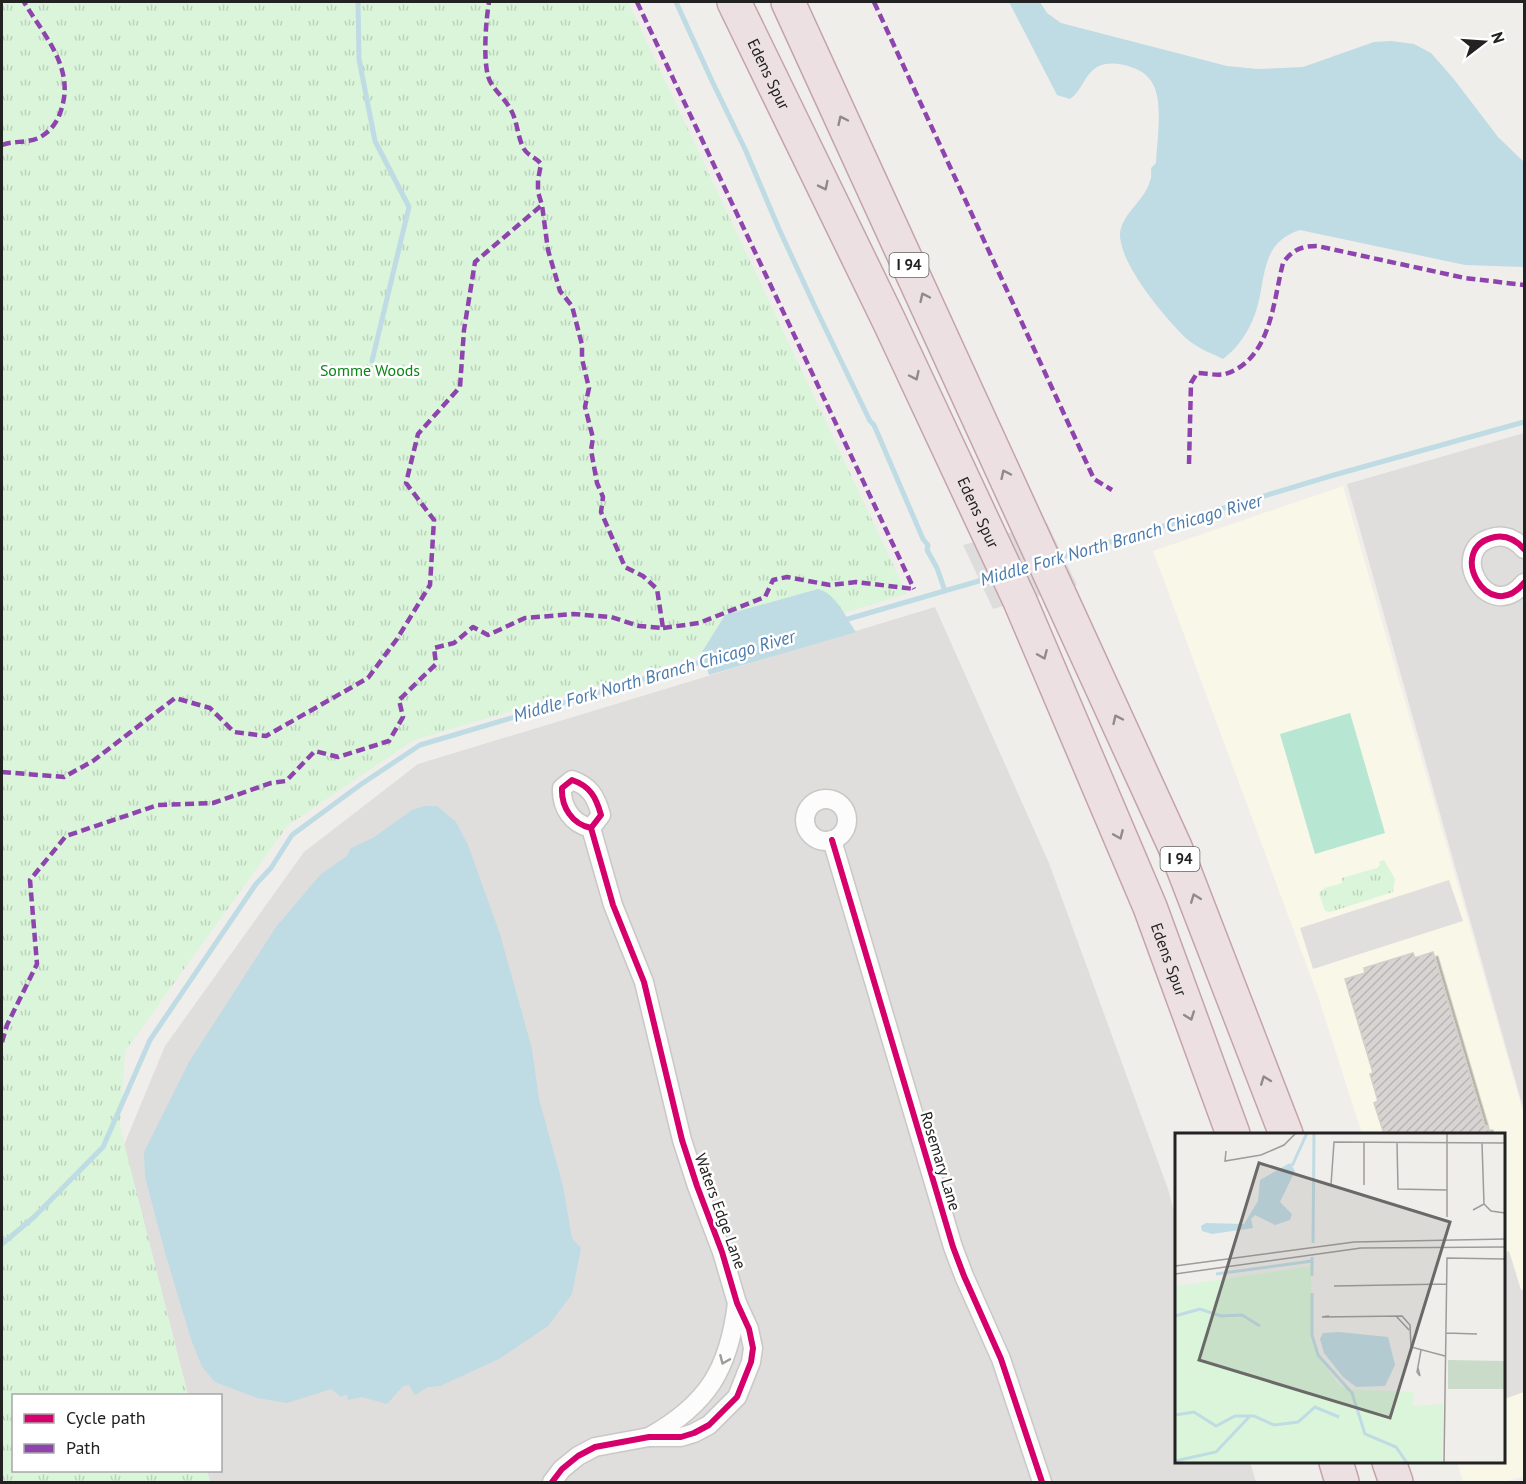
<svg xmlns="http://www.w3.org/2000/svg" width="1526" height="1484" viewBox="0 0 1526 1484" font-family="'PT Sans',sans-serif">
<defs>
<pattern id="park-tufts" width="24" height="20" patternUnits="userSpaceOnUse" patternTransform="scale(1.5)"><rect width="24" height="20" fill="#daf5da"/><path d="M3 7l-1-3M5 7V3M7 7l1-3M15 17l-1-3M17 17v-4M19 17l1-3" fill="none" stroke="#bbd2bb"/></pattern>
<pattern id="building-hatch" width="6" height="6" patternUnits="userSpaceOnUse" patternTransform="scale(1.5)"><rect width="6" height="6" fill="#d7d4d2"/><path d="M-1 1l2-2M0 6l6-6M5 7l2-2" fill="none" stroke="#b8b6b4"/></pattern>
<filter id="shadow"><feDropShadow dx="4.5" dy="4.5" stdDeviation="0" flood-color="#0004"/></filter>
</defs>
<rect width="100%" height="100%" fill="#f0eeeb"/>
<g fill="#dfdedc">
<path d="M 1524,433 L 1524,1111 L 1347,484 Z"/>
<path d="M 935,607 L 1049,863 L 1168,1189 L 1176,1219 L 1176,1462 L 1250,1462 L 1256,1482 L 210,1482 L 207,1471 L 220,1470 L 220,1396 L 188,1395 L 124,1145 L 165,1046 L 304,852 L 418,764 Z"/>
</g>
<path fill="#f8f7e8" d="M 1343,486 L 1524,1115 L 1524,1476 L 1505,1482 L 1463,1482 L 1457,1462 L 1504,1462 L 1504,1134 L 1362,1134 L 1318,996 L 1153,551 Z"/>
<g fill="url(#park-tufts)">
<path d="M 2,2 L 628,2 L 907,594 L 414,740 L 288,825 L 125,1051 L 120,1127 L 188,1395 L 14,1396 L 14,1470 L 207,1471 L 210,1482 L 2,1482 Z"/>
<path d="M 1384,860 L 1395,879 L 1393,892 L 1330,912 L 1325,911 L 1319,893 L 1325,888 L 1342,883 L 1342,878 L 1377,868 L 1380,865 L 1379,862 Z"/>
</g>
<path fill="#b7e6d2" d="M 1350,713 L 1385,833 L 1315,854 L 1280,734 Z"/>
<g fill="#e0dfde">
<path d="M 1449,880 L 1463,921 L 1313,969 L 1300,928 Z"/>
<path d="M 1509,1251 L 1521,1290 L 1524,1289 L 1524,1392 L 1504,1399 L 1504,1253 Z"/>
</g>
<g fill="#bfdbe3">
<path d="M 1009,2 L 1040,2 L 1047,13 L 1061,23 L 1227,66 L 1258,69 L 1303,67 L 1374,42 L 1391,41 L 1414,44 L 1431,53 L 1453,78 L 1498,137 L 1524,162 L 1524,267 L 1465,265 L 1300,230 C 1258,243 1267,282 1255,314 C 1249,331 1238,348 1223,359 C 1211,353 1197,348 1187,339 C 1167,321 1112,256 1121,228 C 1127,210 1145,199 1150,181 C 1152,177 1151,173 1151,168 L 1156,163 C 1157,141 1164,98 1151,81 C 1145,72 1137,69 1128,66 C 1119,63 1105,62 1097,67 C 1084,75 1082,91 1070,99 L 1057,95 Z"/>
<path d="M 818,589 C 836,593 846,618 856,632 L 709,675 L 702,652 L 725,615 Z"/>
<path d="M 425,806 L 437,806 L 456,822 L 468,845 L 500,934 L 532,1049 L 539,1099 L 563,1186 L 572,1238 L 581,1248 L 572,1294 L 548,1326 L 499,1359 L 440,1386 L 428,1387 L 415,1395 L 409,1385 L 403,1386 L 387,1404 L 362,1397 L 348,1400 L 347,1394 L 341,1397 L 331,1389 L 287,1403 L 257,1398 L 215,1382 L 202,1367 L 191,1339 L 166,1256 L 145,1177 L 144,1152 L 189,1062 L 276,927 L 321,874 L 347,856 L 351,848 L 373,838 L 412,810 Z"/>
</g>
<path fill="#dedddd" d="M 1047,523 L 1077,585 L 993,609 L 963,545 Z"/>
<g fill="none" stroke-linecap="round" stroke-linejoin="round">
<g stroke="#bfdbe3" stroke-width="5">
<path d="M 358,2 L 359,59 L 375,141 L 409,207 L 372,361"/>
<path d="M 676,2 L 712,81 L 745,149 L 779,229 L 816,309 L 870,421 L 874,425 L 923,539 L 928,545 L 927,550 L 937,568 L 945,591"/>
<path d="M 1054,559 L 1334,475 L 1524,422"/>
<path d="M 841,621 L 996,576"/>
<path d="M 2,1244 L 34,1217 L 103,1147 L 150,1040 L 256,884 L 271,868 L 292,835 L 360,785 L 420,745 L 711,659"/>
</g>
</g>
<path fill="url(#building-hatch)" stroke="#d3d0cc" stroke-width="1.5" filter="url(#shadow)" d="M 1433,952 L 1485,1127 L 1488,1126 L 1490,1134 L 1384,1134 L 1374,1103 L 1378,1101 L 1370,1074 L 1373,1073 L 1345,979 L 1365,973 L 1364,968 L 1413,953 L 1415,958 Z"/>
<g fill="none" stroke-linecap="round" stroke-linejoin="round">
<g stroke="#c9c8c7" stroke-width="21">
<g id="street">
<path d="M 1524,549 C 1516,540 1507,535 1495,537 C 1444,547 1488,627 1524,583"/>
<circle cx="826" cy="820" r="21"/>
<path d="M 832,840 L 953,1247 L 964,1276 L 1001,1359 L 1042,1482"/>
<path d="M 649,1437 C 708,1404 729,1369 737,1303"/>
<path d="M 552,1482 L 562,1469 L 578,1456 L 595,1447 L 649,1437 L 681,1437 L 694,1433 L 709,1425 L 737,1397 L 751,1362 L 753,1348 L 749,1329 L 737,1303 L 722,1252 L 697,1186 L 682,1140 L 644,982 L 613,905 L 591,828 L 601,815 C 596,797 590,786 572,780 L 562,788 C 561,807 572,824 591,828"/>
</g>
</g>
<g stroke="#c5a2ac" stroke-width="36">
<g id="highway">
<path id="s1" d="M 734,2 L 890,323 L 1020,601 L 1150,907 L 1233,1134"/>
<path d="M 788,2 L 1175,847 L 1286,1134"/>
<path d="M 1336,1462 L 1342,1482"/>
<path d="M 1389,1462 L 1396,1482"/>
</g>
</g>
<use href="#street" stroke="#fdfcfc" stroke-width="18"/>
<use href="#highway" stroke="#ece0e2" stroke-width="33"/>
<g stroke="#8e44ad" stroke-width="4.5" stroke-dasharray="9 4.5" stroke-linecap="butt">
<path d="M 637,2 L 914,589"/>
<path d="M 874,2 L 1094,479 L 1112,490"/>
<path d="M 2,145 C 14,140 30,144 42,136 C 53,129 59,119 62,107 C 74,67 43,34 24,2"/>
<path d="M 1189,464 L 1191,383 L 1197,373 C 1205,373 1217,376 1225,374 C 1271,360 1273,302 1283,263 C 1292,250 1301,246 1317,246 L 1465,278 L 1524,285"/>
<path d="M 663,628 L 699,623 L 765,597 L 773,580 L 787,577 L 830,585 L 856,582 L 914,589"/>
<path d="M 2,772 L 64,777 L 93,761 L 175,698 L 210,708 L 234,732 L 266,736 L 368,678 L 397,639 L 430,585 L 434,520 L 406,483 L 418,434 L 460,387 L 464,330 L 475,262 L 542,205"/>
<path d="M 2,1042 L 7,1025 L 37,964 L 30,880 L 66,836 L 158,805 L 213,803 L 271,783 L 286,781 L 315,751 L 338,757 L 389,741 L 403,717 L 399,700 L 436,664 L 434,648 L 454,643 L 473,627 L 488,635 L 525,618 L 573,614 L 611,617 L 639,626 L 663,628 L 657,589 L 643,576 L 625,567 L 601,512 L 603,497 L 597,483 L 591,450 L 593,438 L 585,407 L 589,388 L 582,359 L 582,345 L 572,306 L 560,291 L 548,250 L 542,205 L 538,192 L 538,180 L 541,164 C 536,157 528,156 524,149 C 517,136 518,123 511,110 C 505,98 491,88 488,76 C 483,57 486,20 489,2"/>
</g>
<g stroke="#fff" stroke-width="10">
<g id="cycleway">
<path d="M 1524,549 C 1516,540 1507,535 1495,537 C 1444,547 1488,627 1524,583"/>
<path d="M 832,840 L 953,1247 L 964,1276 L 1001,1359 L 1042,1482"/>
<path d="M 552,1482 L 562,1469 L 578,1456 L 595,1447 L 649,1437 L 681,1437 L 694,1433 L 709,1425 L 737,1397 L 751,1362 L 753,1348 L 749,1329 L 737,1303 L 722,1252 L 697,1186 L 682,1140 L 644,982 L 613,905 L 591,828 L 601,815 C 596,797 590,786 572,780 L 562,788 C 561,807 572,824 591,828"/>
</g>
</g>
<use href="#cycleway" stroke="#d6006c" stroke-width="6"/>
</g>
<defs><path id="oneway-chevron" d="M-2-3.5L2.5 0L-2 3.5" fill="none" stroke-width="1.6" stroke-linecap="round" stroke-linejoin="round" transform="scale(1.5)"/></defs>
<g stroke="#918a8c">
<use href="#oneway-chevron" transform="translate(842 120) rotate(-115)"/>
<use href="#oneway-chevron" transform="translate(824 186) rotate(64)"/>
<use href="#oneway-chevron" transform="translate(924 297) rotate(-115)"/>
<use href="#oneway-chevron" transform="translate(915 376) rotate(65)"/>
<use href="#oneway-chevron" transform="translate(1005 474) rotate(-115)"/>
<use href="#oneway-chevron" transform="translate(1043 655) rotate(67)"/>
<use href="#oneway-chevron" transform="translate(1117 719) rotate(-115)"/>
<use href="#oneway-chevron" transform="translate(1119 835) rotate(67)"/>
<use href="#oneway-chevron" transform="translate(1195 898) rotate(-111)"/>
<use href="#oneway-chevron" transform="translate(1190 1016) rotate(70)"/>
<use href="#oneway-chevron" transform="translate(1265 1080) rotate(-111)"/>
</g>
<use stroke="#9a9a9a" href="#oneway-chevron" transform="translate(724 1360) rotate(113)"/>
<g text-anchor="middle" stroke-width="5" stroke-linejoin="round" paint-order="stroke">
<g fill="#fff" stroke="#646464" stroke-width="1.5">
<rect x="889.5" y="253" width="39" height="24" rx="4.5"/>
<rect x="1160.5" y="847" width="39" height="24" rx="4.5"/>
</g>
<g font-size="15" font-weight="bold" fill="#222">
<text x="909" y="270">I 94</text>
<text x="1180" y="864">I 94</text>
</g>
<g font-size="16" fill="#222" stroke="#fff">
<text dy="6" stroke="none"><textPath href="#s1" startOffset="80">Edens Spur</textPath></text>
<text dy="6" stroke="none"><textPath href="#s1" startOffset="566">Edens Spur</textPath></text>
<text dy="6" stroke="none"><textPath href="#s1" startOffset="1052">Edens Spur</textPath></text>
<text transform="translate(941 1161) rotate(73)" y="6">Rosemary Lane</text>
<text transform="translate(721 1211) rotate(70)" y="6">Waters Edge Lane</text>
</g>
<g font-size="16" fill="#0c8416" stroke="#fff">
<text x="370" y="376">Somme Woods</text>
</g>
<g font-size="18" font-style="italic" fill="#4a7aab" stroke="#fff">
<text transform="translate(1121 540) rotate(-16)" y="6">Middle Fork North Branch Chicago River</text>
<text transform="translate(654 676) rotate(-16)" y="6">Middle Fork North Branch Chicago River</text>
</g>
</g>
<g transform="translate(1175 1133)">
<rect width="330" height="330" fill="#f0eeeb"/>
<path d="M 273,227 L 330,228 L 330,256 L 273,256 Z" fill="#cadbca"/>
<path d="M 136,133 L 136,203 L 142,222 L 164,252 L 174,256 L 238,259 L 238,273 L 268,271 L 267,330 L 0,330 L 0,149 L 2,153 Z" fill="#daf5da"/>
<path d="M 115,30 L 120,38 L 105,69 L 117,81 L 115,87 L 100,92 L 80,82 L 76,86 L 78,95 L 37,101 L 27,98 L 26,93 L 31,90 L 69,91 L 83,68 L 85,47 ZM 164,199 L 213,204 L 220,232 L 210,253 L 181,254 L 168,244 L 149,220 L 145,206 L 148,200 Z" fill="#bfdbe3"/>
<path fill="none" stroke="#bfdbe3" stroke-width="3" d="M 117,33 L 132,0M 138,110 L 139,0M 41,141 L 137,128M 137,143 L 137,124M 137,160 L 137,202 L 143,222 L 177,260 L 190,301 L 221,314 L 232,330M 0,183 L 25,176 L 46,183 L 67,182 L 85,193M 0,282 L 19,279 L 41,293 L 60,283 L 79,283 L 99,292 L 123,289 L 140,274 L 164,284M 0,328 L 41,319 L 74,284"/>
<path fill="none" stroke="#9e9c9b" stroke-width="1.5" d="M 222,9 L 223,56 L 272,57M 307,10 L 309,71M 51,18 L 50,28 L 86,22 L 109,12 L 121,0M 156,52 L 159,9 L 330,10M 189,52 L 189,9M 298,77 L 309,71 L 316,78 L 330,80M 272,84 L 272,0M 0,133 L 179,109 L 330,106M 0,141 L 186,115 L 330,114M 165,153 L 159,153 L 272,151M 154,183 L 147,184 L 227,183 L 235,192 L 236,214 L 270,223M 221,183 L 234,197M 271,200 L 302,201M 243,235 L 245,243 L 242,239 L 246,217M 269,330 L 272,125 L 330,126"/>
<path fill="#6a6968" fill-opacity="0.15" stroke="#6a6968" stroke-width="3" d="M 84,30 L 275,89 L 215,285 L 24,227 Z"/>
<rect width="330" height="330" fill="none" stroke="#222" stroke-width="3"/>
</g>
<rect width="1526" height="1484" fill="none" stroke="#222222" stroke-width="6"/>
<rect x="12" y="1394" width="210" height="78" fill="#ffffff" stroke="#a7a7a7" stroke-width="1.5"/>
<rect x="24" y="1414" width="30" height="9" fill="#d6006c" stroke="#a7a7a7" stroke-width="1.5"/>
<text x="66" y="1424" font-size="18" fill="#222222">Cycle path</text>
<rect x="24" y="1444" width="30" height="9" fill="#8e44ad" stroke="#a7a7a7" stroke-width="1.5"/>
<text x="66" y="1454" font-size="18" fill="#222222">Path</text>
<g transform="translate(1484 42) rotate(73)" stroke="#ffffff" stroke-width="4.5" paint-order="stroke">
<path d="M0-4.5L10 22L0 15L-10 22Z" fill="#222222"/>
<text y="-9" font-size="16" font-weight="bold" text-anchor="middle" fill="#222222">N</text>
</g>
</svg>
